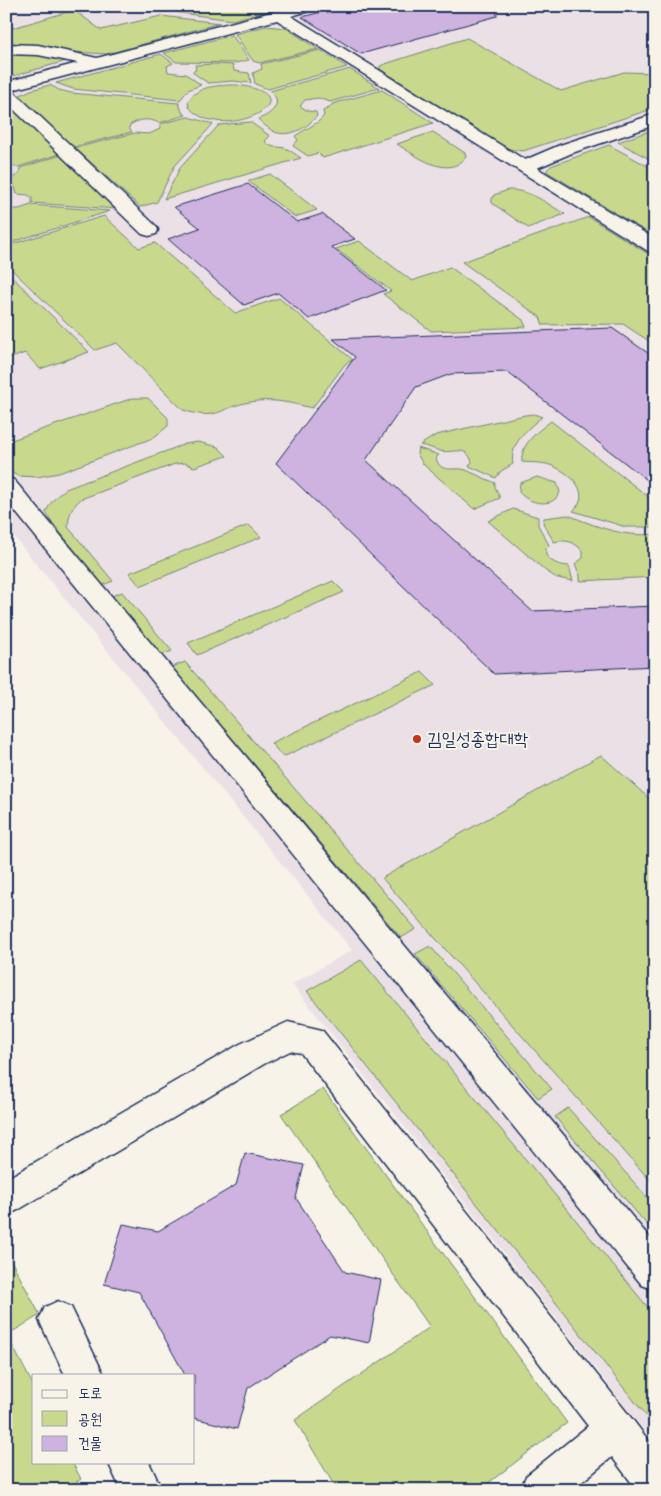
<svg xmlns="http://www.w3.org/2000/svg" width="661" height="1496" viewBox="0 0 661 1496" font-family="Sriracha,'Poor Story',sans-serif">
<rect width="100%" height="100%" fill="#f7f3e8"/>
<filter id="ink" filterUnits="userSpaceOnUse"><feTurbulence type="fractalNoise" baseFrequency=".02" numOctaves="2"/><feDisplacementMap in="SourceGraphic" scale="10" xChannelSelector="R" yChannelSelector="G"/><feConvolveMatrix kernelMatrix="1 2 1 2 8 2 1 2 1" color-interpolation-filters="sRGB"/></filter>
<g filter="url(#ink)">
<path fill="#ebe0e5" d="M 6,6 L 655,6 L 655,1444 L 292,984 L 352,950 L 6,527 Z"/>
<g fill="#c8d98e" stroke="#728476">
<path d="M 199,6 L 287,6 L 232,20 L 173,12 Z"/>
<path d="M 74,10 L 101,30 L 161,16 L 220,23 L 107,54 L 75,52 L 33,45 L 6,44 L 6,30 Z"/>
<path d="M 266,26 L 286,28 L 318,49 L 259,63 L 253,61 L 235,34 Z"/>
<path d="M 232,35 L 249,60 L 235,63 L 176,62 L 164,53 Z"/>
<path d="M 467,38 L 561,91 L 624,72 L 655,73 L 655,108 L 523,151 L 508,149 L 380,69 L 380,66 L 385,64 Z"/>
<path d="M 320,50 L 347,67 L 268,89 L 255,84 L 253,73 L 262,69 L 261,64 Z"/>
<path d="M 6,52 L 32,54 L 66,61 L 6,78 Z"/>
<path d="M 161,54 L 173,63 L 167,66 L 168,72 L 186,74 L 201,85 L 188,90 L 180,100 L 73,89 L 56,83 Z"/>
<path d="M 216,64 L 233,65 L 234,71 L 249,73 L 251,83 L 233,81 L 208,83 L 192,72 L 196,70 L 195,65 Z"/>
<path d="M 350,69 L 379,88 L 330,102 L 318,98 L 305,100 L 300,106 L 308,111 L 316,112 L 317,116 C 307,127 294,136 278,133 C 272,132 263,124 258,119 C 271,115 285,103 270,91 Z"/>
<path d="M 50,85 L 59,90 L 71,93 L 179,103 L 182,112 L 186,115 L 159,123 C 149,118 139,119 130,125 L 129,128 L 132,132 L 73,147 L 22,100 L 20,95 L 31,90 Z"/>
<path d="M 237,85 C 320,96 220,146 189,107 L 188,102 C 197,85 220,85 237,85 Z"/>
<path d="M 382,90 L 433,123 L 323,158 L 318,153 L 308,156 L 293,146 L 298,140 L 295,136 L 318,122 L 324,116 L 323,111 L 331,107 L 332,104 Z"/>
<path d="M 6,105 L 10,106 L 60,154 L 18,167 L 6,164 Z"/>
<path d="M 188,117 L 213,124 L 174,167 L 157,202 L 140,207 L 75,148 L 135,133 L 149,134 L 160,129 L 160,124 Z"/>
<path d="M 250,122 L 270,136 L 265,141 C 271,150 279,145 287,149 C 292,151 296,155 301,158 L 164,199 L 180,168 L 219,125 Z"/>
<path d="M 655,129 L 655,162 L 618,142 Z"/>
<path d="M 433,132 L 465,153 L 466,157 C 448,181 415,155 397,144 Z"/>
<path d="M 609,145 L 655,170 L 655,237 L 546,171 L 551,166 Z"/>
<path d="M 61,155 L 117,209 L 32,203 L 32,198 L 28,195 L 17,194 L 12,178 L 19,174 L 20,168 Z"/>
<path d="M 270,174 L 317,210 L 295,217 L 248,181 Z"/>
<path d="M 508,190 C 531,190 546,203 565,214 L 528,228 L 492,203 L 492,199 L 494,195 Z"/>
<path d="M 31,205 L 110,211 L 6,244 L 6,212 L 9,209 L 19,209 Z"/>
<path d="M 104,216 L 139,248 L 155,243 L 235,313 L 279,298 L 353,360 L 346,363 L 312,408 C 291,403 272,398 250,402 C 220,407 218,422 183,410 L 117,343 L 95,350 L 6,264 L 6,246 Z"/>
<path d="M 589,217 L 655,258 L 655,345 L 623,324 L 543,325 L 540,317 L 462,262 Z"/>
<path d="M 359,241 L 412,281 L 450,267 L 523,320 L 526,327 L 431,331 L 383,294 L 391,291 L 336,249 Z"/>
<path d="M 6,271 L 89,352 L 40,369 L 25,353 L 6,360 Z"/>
<path d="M 133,398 L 148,398 L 168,418 L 168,426 L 153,438 L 59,473 L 37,477 L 18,476 L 6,470 L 6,442 Z"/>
<path d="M 534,414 L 542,417 C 528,428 509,444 513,464 L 501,471 L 496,478 L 469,466 L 472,462 C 467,444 451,454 440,451 C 433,449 427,446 420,445 L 436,435 L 525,415 Z"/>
<path d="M 551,421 L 655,502 L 655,527 L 626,527 L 573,511 C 594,492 568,471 550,465 C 541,462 531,463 522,462 C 520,444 538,431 551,421 Z"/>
<path d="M 198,442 L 218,447 L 227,456 L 194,467 L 185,463 L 175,464 L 81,499 C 71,508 69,514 68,527 L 113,581 L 103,585 L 50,520 L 46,512 C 51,501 56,496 66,489 L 185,444 Z"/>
<path d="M 418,448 L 439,455 L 436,458 C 440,475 455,466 466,470 C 476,474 485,479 495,483 L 495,487 L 500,498 L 474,509 L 423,464 L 417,454 Z"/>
<path d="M 537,477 L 557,483 L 560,492 C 554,509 528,504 519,492 L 520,483 Z"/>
<path d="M 513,509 L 538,517 L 538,525 L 549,545 L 546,548 L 546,555 C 552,563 558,565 569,566 L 573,581 L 557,578 L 547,572 L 488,521 Z"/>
<path d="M 568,515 C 595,526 625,538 655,534 L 655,577 L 580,581 L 580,576 L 575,564 L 583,558 L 583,552 C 576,542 566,539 554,542 L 543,523 L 544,518 Z"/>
<path d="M 249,525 L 261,537 L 140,586 L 129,573 Z"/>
<path d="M 333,581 L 344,592 L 197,655 L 188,643 Z"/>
<path d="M 122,592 L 172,651 L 162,655 L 112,596 Z"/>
<path d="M 185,662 L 416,929 L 401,938 L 172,667 Z"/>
<path d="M 422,672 L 435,685 L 283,757 L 271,743 Z"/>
<path d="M 601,755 L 655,804 L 655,1186 L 382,878 Z"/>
<path d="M 430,946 L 552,1089 L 538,1098 L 415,954 Z"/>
<path d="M 361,960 L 655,1316 L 655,1427 L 307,991 Z"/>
<path d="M 323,1089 L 567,1423 L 479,1490 L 337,1490 L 295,1420 L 430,1327 L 281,1114 Z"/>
<path d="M 568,1108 L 655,1206 L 655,1234 L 555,1117 Z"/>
<path d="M 6,1251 L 40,1315 L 7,1335 L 34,1387 L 34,1462 L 72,1462 L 81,1479 L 65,1490 L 6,1490 Z"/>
</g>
<g fill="#ceb2df" stroke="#1b2f5e">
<path d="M 344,6 L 496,6 L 497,16 L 361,54 L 302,17 Z"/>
<path d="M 248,184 L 297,222 L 322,214 L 355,239 L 331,247 L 386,290 L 309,319 L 278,293 L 244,305 L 168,239 L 200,228 L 174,207 Z"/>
<path d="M 612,328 L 655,358 L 655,486 L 507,372 L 451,374 L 416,387 L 366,460 L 532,611 L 655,606 L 655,666 L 494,674 L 276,463 L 355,357 L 333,339 Z"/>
<path d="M 245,1153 L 304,1165 L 296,1198 L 345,1272 L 381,1280 L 369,1343 L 330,1335 L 248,1388 L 237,1429 L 194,1418 L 194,1375 L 185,1375 L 139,1292 L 104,1284 L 123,1224 L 158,1231 L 236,1185 Z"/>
</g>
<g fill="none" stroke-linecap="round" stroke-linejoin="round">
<g stroke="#1b2f5e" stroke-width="3">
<g id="minor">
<path d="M 294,6 L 318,6 L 316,9 L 291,16 L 525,160 L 560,145 L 655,114 L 655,125 L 572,153 L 537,168 L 655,239 L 655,253 L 648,251 L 277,20 L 12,90 L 156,226 L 158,230 L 156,234 L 149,236 L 142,234 L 6,102 L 6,82 L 78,63 L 38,55 L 6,54 L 6,44 L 38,45 L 97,58 Z"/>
<path d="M 6,478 L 14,480 L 655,1244 L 655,1290 L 642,1285 L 6,500 Z"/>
<path d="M 288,1022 L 322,1030 L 629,1415 L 655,1449 L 655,1490 L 637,1490 L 612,1457 L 572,1490 L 520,1490 L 526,1476 L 588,1426 L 301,1053 L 290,1051 L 264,1064 L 18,1210 L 6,1215 L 6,1179 L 240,1044 Z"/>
<path d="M 58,1301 L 71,1307 L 104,1375 L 65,1375 L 39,1320 L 45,1307 Z"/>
<path d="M 108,1462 L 149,1462 L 162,1490 L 121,1490 Z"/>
</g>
</g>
<use href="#minor" fill="#f7f3e8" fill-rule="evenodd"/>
</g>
</g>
<circle fill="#c8321e" stroke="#f7f3e8" stroke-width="2" cx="417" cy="739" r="5"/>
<g text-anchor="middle" stroke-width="4" stroke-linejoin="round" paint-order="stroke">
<g font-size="18" fill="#1b2f5e" stroke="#f7f3e8" text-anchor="start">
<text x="427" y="745">김일성종합대학</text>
</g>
</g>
<rect width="661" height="1496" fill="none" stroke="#f7f3e8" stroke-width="25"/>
<rect x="12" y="12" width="636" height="1471" fill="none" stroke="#1b2f5e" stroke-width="2" filter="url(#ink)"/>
<rect x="32" y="1374" width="162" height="90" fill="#f7f3e8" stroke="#9fa5b1"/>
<rect x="42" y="1390" width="25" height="8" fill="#f7f3e8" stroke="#9fa5b1"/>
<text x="78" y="1398" font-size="15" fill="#1b2f5e">도로</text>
<rect x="42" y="1411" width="25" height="15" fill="#c8d98e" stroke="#9fa5b1"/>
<text x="78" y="1424" font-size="15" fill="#1b2f5e">공원</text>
<rect x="42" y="1436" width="25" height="15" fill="#ceb2df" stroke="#9fa5b1"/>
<text x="78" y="1448" font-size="15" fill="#1b2f5e">건물</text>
</svg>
